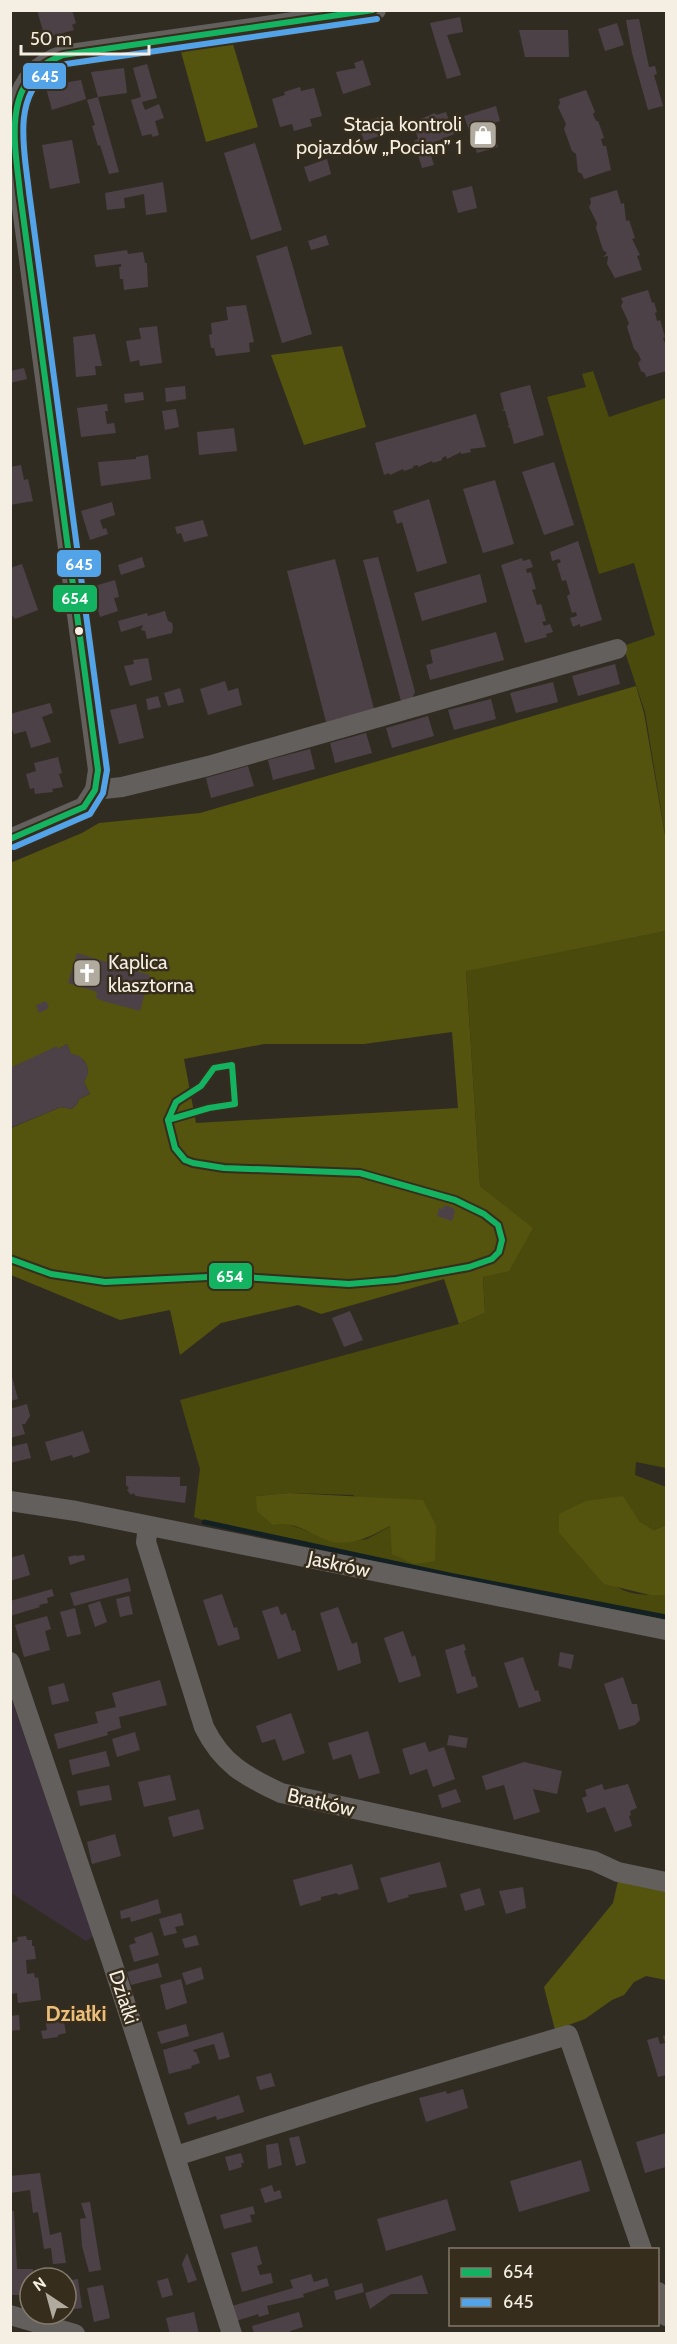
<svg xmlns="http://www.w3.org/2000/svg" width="677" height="2344" viewBox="0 0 677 2344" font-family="Cabin,sans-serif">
<rect width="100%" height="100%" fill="#312c22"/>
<path fill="#3b303c" d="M 10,1695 L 94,1936 L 86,1941 L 11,1893 Z"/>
<g fill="#4a4a0c" fill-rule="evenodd">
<path d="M 593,371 L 609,417 L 666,398 L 666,840 L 645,712 L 623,646 L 655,635 L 634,563 L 599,574 L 547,397 L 586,387 L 582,374 Z"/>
<path d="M 666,931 L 666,1468 L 636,1462 L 635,1475 L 666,1487 L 666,1525 L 654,1530 L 639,1521 L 585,1501 L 559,1515 L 559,1533 C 575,1550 600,1576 619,1588 C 632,1596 652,1595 666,1595 L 666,1620 L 633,1618 L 205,1521 L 194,1517 L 200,1469 L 180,1400 L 459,1324 L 485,1313 L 483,1277 L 532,1228 L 480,1186 L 466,970 ZM 290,1493 L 353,1495 L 435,1561 L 391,1526 L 367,1539 L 340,1543 L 285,1523 L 256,1496 Z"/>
</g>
<g fill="#54540e" fill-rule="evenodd">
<path d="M 232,41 L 258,127 L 206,142 L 181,52 Z"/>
<path d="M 342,346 L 366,427 L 304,445 L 271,355 Z"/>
<path d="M 636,686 L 644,713 L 666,841 L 666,931 L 466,971 L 480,1186 L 533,1228 L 509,1271 L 483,1277 L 485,1313 L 459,1324 L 444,1279 L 321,1314 L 298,1305 L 221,1323 L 180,1355 L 170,1310 L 120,1320 L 11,1275 L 11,1128 L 61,1107 L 72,1109 L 77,1104 L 79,1099 L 90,1094 L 84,1082 C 92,1068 86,1057 71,1054 L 67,1044 L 58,1049 L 57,1047 L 11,1068 L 10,863 L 82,833 L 99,823 L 200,813 ZM 452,1032 L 458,1108 L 196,1123 L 184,1059 L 264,1044 L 364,1044 Z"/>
<path d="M 290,1493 L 423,1500 L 436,1526 L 435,1561 L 414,1564 L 392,1554 L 390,1526 C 375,1534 359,1543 341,1543 C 319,1543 300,1519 273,1525 L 257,1511 L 256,1496 Z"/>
<path d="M 623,1496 L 639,1521 L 654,1530 L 666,1525 L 666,1595 L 650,1595 L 604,1584 L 559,1533 L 559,1514 L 585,1501 Z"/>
<path d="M 618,1881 L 666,1891 L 666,1980 L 646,1976 L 634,1982 L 624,1995 L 612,2000 L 585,2019 L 555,2030 L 544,1987 L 613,1903 Z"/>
</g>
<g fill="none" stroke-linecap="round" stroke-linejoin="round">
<path stroke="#132125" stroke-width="5" d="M 204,1522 L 449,1575 L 666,1617"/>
</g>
<g fill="#4d4148">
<path d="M 37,10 L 72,10 L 76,23 L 72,25 L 74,30 L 45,38 Z"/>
<path d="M 460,17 L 463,32 L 447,35 L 461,75 L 447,79 L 430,23 Z"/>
<path d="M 639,19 L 649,67 L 655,66 L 657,74 L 654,75 L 663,106 L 648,110 L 632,53 L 626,20 Z"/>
<path d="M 617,23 L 624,45 L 605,51 L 598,29 Z"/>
<path d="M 519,30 L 568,30 L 569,57 L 525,57 Z"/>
<path d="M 363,60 L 371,85 L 343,94 L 336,72 L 356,68 L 354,63 Z"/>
<path d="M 147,64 L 157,98 L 142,102 L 145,110 L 159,104 L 164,118 L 155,121 L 159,135 L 153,137 L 151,134 L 142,136 L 131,100 L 141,97 L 133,68 Z"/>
<path d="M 124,68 L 127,93 L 98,97 L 119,172 L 109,174 L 100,145 L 98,146 L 92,126 L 95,125 L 87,100 L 98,97 L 91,72 Z"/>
<path d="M 62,79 L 63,83 L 81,80 L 86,99 L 52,110 L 46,88 L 56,85 L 55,82 Z"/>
<path d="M 300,87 L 301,91 L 314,88 L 322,116 L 310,119 L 312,126 L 294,131 L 292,124 L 280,127 L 272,99 L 285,95 L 284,92 Z"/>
<path d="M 586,90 L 595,112 L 593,114 L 596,121 L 598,121 L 601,129 L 604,138 L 601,139 L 603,146 L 606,146 L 611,170 L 584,179 L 582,174 L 578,172 L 576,154 L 572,151 L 564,129 L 566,124 L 558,107 L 560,103 L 559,99 Z"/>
<path d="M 496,106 L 500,121 L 491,124 L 498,147 L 477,153 L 464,116 Z"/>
<path d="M 446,112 L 454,134 L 431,144 L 431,142 L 427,143 L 434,165 L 422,168 L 414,141 L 418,139 L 413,122 L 435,113 L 436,115 Z"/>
<path d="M 380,117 L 386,134 L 364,141 L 358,124 Z"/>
<path d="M 72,140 L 80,183 L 50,189 L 42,145 Z"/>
<path d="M 255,143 L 282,230 L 251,240 L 224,153 Z"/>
<path d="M 327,159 L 331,174 L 309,182 L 304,167 Z"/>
<path d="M 163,182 L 167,212 L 146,215 L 144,194 L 124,198 L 125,208 L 107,210 L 105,193 Z"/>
<path d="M 472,186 L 477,208 L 458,213 L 452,191 Z"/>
<path d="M 617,190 L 621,204 L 624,203 L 626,221 L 629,220 L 635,238 L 632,239 L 640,255 L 637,256 L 642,270 L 615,278 L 607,264 L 608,256 L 603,257 L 607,253 L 603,250 L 596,228 L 597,223 L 589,207 L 591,203 L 590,198 Z"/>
<path d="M 326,235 L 329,245 L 311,250 L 308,241 Z"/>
<path d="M 287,246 L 312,334 L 282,343 L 256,256 Z"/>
<path d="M 127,250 L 128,254 L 143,252 L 145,263 L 147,263 L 148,287 L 124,290 L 123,279 L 120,279 L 119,267 L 121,267 L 121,264 L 96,267 L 94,255 Z"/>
<path d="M 648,290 L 652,303 L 654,302 L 657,312 L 655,313 L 657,321 L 660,320 L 665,337 L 663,338 L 666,346 L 666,371 L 646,377 L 645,373 L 641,371 L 638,363 L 641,360 L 638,353 L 634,349 L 627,327 L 629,323 L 621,306 L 623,302 L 621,298 Z"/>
<path d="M 246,305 L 254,342 L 249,343 L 250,352 L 216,356 L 214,348 L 211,348 L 209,335 L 212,334 L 211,323 L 228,320 L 226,307 Z"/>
<path d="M 157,326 L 162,363 L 140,366 L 139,360 L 130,362 L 126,341 L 141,339 L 139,328 Z"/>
<path d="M 95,334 L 102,366 L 95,366 L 96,375 L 76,377 L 73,337 Z"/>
<path d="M 24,368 L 27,379 L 10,383 L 10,371 Z"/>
<path d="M 530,385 L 544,435 L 514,444 L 510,428 L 507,426 L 509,426 L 505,411 L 502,410 L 504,409 L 500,393 Z"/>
<path d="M 185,386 L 186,399 L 166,402 L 165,388 Z"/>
<path d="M 143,392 L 144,400 L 125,403 L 124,394 Z"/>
<path d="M 107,404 L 108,411 L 105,411 L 107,424 L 114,423 L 116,433 L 81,437 L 77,408 Z"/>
<path d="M 176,409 L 179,427 L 165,430 L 162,411 Z"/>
<path d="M 476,414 L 486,447 L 470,449 L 471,452 L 461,454 L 461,452 L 447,459 L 446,456 L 442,458 L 442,460 L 433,463 L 432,461 L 418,467 L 418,465 L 413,466 L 413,468 L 404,471 L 403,469 L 390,475 L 389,473 L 384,475 L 375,443 Z"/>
<path d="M 234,428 L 237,451 L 199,455 L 197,432 Z"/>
<path d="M 148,455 L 151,479 L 101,486 L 98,462 L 136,459 L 136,457 Z"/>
<path d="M 554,462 L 574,525 L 544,535 L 522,472 Z"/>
<path d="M 21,465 L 24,480 L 28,479 L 33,501 L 10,505 L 10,467 Z"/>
<path d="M 495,480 L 514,544 L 483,553 L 463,489 Z"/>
<path d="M 429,499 L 447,563 L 417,572 L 402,522 L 397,524 L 393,511 Z"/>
<path d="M 112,502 L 115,515 L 100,520 L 103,529 L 106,528 L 108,534 L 90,540 L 81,511 Z"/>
<path d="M 203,520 L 208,536 L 184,542 L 181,533 L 177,534 L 175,527 Z"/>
<path d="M 578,541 L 602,620 L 580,627 L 580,624 L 573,627 L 570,618 L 577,616 L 576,612 L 572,613 L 567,596 L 570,594 L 566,580 L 562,581 L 559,571 L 557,564 L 561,562 L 559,559 L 552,561 L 550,552 Z"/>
<path d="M 142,557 L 145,567 L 121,575 L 118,565 Z"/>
<path d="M 378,557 L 415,692 L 412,699 L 401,701 L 363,560 Z"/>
<path d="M 522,558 L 523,561 L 530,559 L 533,567 L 526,569 L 527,573 L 531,572 L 533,579 L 536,589 L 532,590 L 535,598 L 537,605 L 541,604 L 546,621 L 542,622 L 544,626 L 550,624 L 553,632 L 546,634 L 547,637 L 525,643 L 501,565 Z"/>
<path d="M 335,559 L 374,709 L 326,722 L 287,571 Z"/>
<path d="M 22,564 L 38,610 L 15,619 L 10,613 L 10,568 Z"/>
<path d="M 480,574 L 487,602 L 422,621 L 414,593 Z"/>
<path d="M 115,580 L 119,597 L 114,598 L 118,611 L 100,617 L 91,587 Z"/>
<path d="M 165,611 L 168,621 L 172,623 L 173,627 L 172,633 L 147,639 L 145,631 L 141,630 L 143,625 L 121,632 L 118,621 L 147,613 L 148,616 Z"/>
<path d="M 496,632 L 504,660 L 430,680 L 426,665 L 433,663 L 430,650 Z"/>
<path d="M 148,658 L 152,680 L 130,686 L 124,666 L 134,664 L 133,660 Z"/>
<path d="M 615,664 L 620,684 L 578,696 L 572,676 Z"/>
<path d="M 225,681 L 228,691 L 238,688 L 242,705 L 208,715 L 200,689 Z"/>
<path d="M 553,682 L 558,702 L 516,713 L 510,693 Z"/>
<path d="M 180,688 L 184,702 L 168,706 L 164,693 Z"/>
<path d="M 158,696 L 161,707 L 148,710 L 146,699 Z"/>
<path d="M 491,699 L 496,719 L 454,730 L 448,710 Z"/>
<path d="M 50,703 L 53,713 L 42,717 L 51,742 L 31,748 L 26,731 L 14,734 L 10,725 L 10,714 Z"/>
<path d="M 136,704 L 144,738 L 119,744 L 110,710 Z"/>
<path d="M 428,716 L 434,736 L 392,748 L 386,728 Z"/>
<path d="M 366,733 L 372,753 L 335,763 L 330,743 Z"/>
<path d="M 310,749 L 315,769 L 273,780 L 268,760 Z"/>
<path d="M 58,757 L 62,773 L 59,774 L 63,787 L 52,789 L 53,792 L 35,794 L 34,788 L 30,789 L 26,774 L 36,771 L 34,763 Z"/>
<path d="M 248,766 L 254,786 L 211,798 L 206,778 Z"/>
<path d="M 77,953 L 150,975 L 140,1011 L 103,1001 L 96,998 L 97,992 L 68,983 Z"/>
<path d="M 46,1001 L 49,1008 L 39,1013 L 36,1005 Z"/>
<path d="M 67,1044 L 71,1054 L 80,1056 L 87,1065 L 88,1074 L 84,1082 L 90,1094 L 79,1099 L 77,1104 L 72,1109 L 61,1107 L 10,1128 L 10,1068 L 57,1046 L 58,1049 Z"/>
<path d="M 445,1205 L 453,1208 L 455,1211 L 452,1221 L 437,1216 L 439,1208 L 442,1209 Z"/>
<path d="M 350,1311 L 363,1340 L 344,1347 L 332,1318 Z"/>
<path d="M 11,1373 L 18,1399 L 10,1401 L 10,1374 Z"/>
<path d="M 27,1404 L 30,1416 L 25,1424 L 22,1424 L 25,1434 L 10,1438 L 10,1409 Z"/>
<path d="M 83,1431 L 90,1452 L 73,1458 L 72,1455 L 51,1461 L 45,1442 Z"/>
<path d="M 27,1443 L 31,1458 L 10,1463 L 10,1447 Z"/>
<path d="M 126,1476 L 180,1477 L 180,1486 L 187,1486 L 185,1503 L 136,1496 L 133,1493 L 131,1495 L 127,1490 L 129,1488 L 126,1485 Z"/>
<path d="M 24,1554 L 30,1575 L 10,1581 L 10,1558 Z"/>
<path d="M 76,1555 L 76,1556 L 84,1555 L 85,1560 L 70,1565 L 68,1557 Z"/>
<path d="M 128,1578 L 131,1591 L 74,1606 L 70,1593 Z"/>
<path d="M 52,1589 L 54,1596 L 47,1598 L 48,1603 L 39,1605 L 40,1607 L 10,1616 L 10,1601 Z"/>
<path d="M 222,1594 L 234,1628 L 237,1627 L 240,1639 L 218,1646 L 203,1600 Z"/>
<path d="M 129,1596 L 133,1614 L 120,1617 L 116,1599 Z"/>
<path d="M 100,1601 L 107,1622 L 95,1627 L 88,1605 Z"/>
<path d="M 278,1606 L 281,1615 L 286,1613 L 292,1631 L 295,1630 L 301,1651 L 278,1659 L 262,1611 Z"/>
<path d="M 338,1607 L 352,1644 L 357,1642 L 361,1663 L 338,1671 L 320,1613 Z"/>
<path d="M 75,1608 L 81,1634 L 67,1637 L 60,1612 Z"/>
<path d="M 47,1616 L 51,1629 L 45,1631 L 50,1650 L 24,1657 L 15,1625 Z"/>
<path d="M 403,1631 L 412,1657 L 415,1655 L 421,1676 L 399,1683 L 384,1638 Z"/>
<path d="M 464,1644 L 466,1650 L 464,1651 L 472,1677 L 475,1676 L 478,1687 L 457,1694 L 445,1650 Z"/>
<path d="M 560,1652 L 574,1655 L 571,1669 L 558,1666 Z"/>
<path d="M 523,1657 L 535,1691 L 538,1690 L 541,1701 L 519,1708 L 504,1663 Z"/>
<path d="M 623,1677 L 632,1704 L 637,1704 L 640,1720 L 635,1725 L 619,1730 L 604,1684 Z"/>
<path d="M 160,1680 L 167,1705 L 119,1717 L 121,1728 L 107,1732 L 108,1735 L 58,1749 L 54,1734 L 98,1723 L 95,1712 L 116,1707 L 112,1693 Z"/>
<path d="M 64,1683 L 69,1701 L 52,1705 L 48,1687 Z"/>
<path d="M 291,1713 L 305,1753 L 283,1761 L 275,1739 L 262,1743 L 256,1726 Z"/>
<path d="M 368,1731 L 380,1773 L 359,1779 L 351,1754 L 333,1760 L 328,1743 Z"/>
<path d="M 135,1732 L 140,1750 L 117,1757 L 112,1739 Z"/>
<path d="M 449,1735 L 468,1738 L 466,1748 L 447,1745 Z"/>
<path d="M 425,1742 L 429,1752 L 444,1747 L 455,1779 L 433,1787 L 427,1769 L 410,1775 L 402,1749 Z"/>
<path d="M 106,1751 L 110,1766 L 72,1775 L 69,1760 Z"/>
<path d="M 524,1762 L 562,1771 L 557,1794 L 533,1789 L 540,1812 L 514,1820 L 504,1785 L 486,1790 L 482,1776 Z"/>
<path d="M 170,1775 L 176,1800 L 144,1807 L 138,1782 Z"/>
<path d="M 602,1784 L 604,1790 L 628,1784 L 637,1808 L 630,1811 L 631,1815 L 629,1816 L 632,1826 L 615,1832 L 605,1807 L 587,1813 L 582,1798 L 587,1796 L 585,1790 Z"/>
<path d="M 109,1785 L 112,1800 L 80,1806 L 77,1791 Z"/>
<path d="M 456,1789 L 461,1802 L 442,1808 L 438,1795 Z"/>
<path d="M 199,1809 L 204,1829 L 173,1837 L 168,1817 Z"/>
<path d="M 115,1834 L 121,1856 L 92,1864 L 87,1842 Z"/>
<path d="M 440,1862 L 447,1887 L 408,1895 L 409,1897 L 388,1903 L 380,1878 Z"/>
<path d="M 352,1864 L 359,1889 L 338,1895 L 337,1893 L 321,1897 L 321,1900 L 300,1906 L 293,1880 Z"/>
<path d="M 523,1887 L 526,1908 L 506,1914 L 499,1891 Z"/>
<path d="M 480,1888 L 485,1905 L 465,1911 L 460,1894 Z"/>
<path d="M 158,1899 L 161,1913 L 131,1922 L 130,1917 L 121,1919 L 120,1911 Z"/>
<path d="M 181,1913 L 184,1925 L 175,1927 L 177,1933 L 164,1936 L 159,1919 Z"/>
<path d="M 152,1932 L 159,1955 L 134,1962 L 129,1945 L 136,1943 L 134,1938 Z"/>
<path d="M 196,1935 L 199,1945 L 185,1948 L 182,1939 Z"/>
<path d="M 26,1936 L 27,1940 L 32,1940 L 32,1946 L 34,1946 L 36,1959 L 26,1960 L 27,1974 L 34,1973 L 35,1978 L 38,1977 L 41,2000 L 18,2003 L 17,1993 L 10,1994 L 10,1943 L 18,1941 L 17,1937 Z"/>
<path d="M 158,1963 L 162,1977 L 131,1985 L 127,1972 Z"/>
<path d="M 201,1967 L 204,1979 L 186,1985 L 182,1973 Z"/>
<path d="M 181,1979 L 187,2003 L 166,2010 L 160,1985 Z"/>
<path d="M 62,2011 L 66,2033 L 58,2035 L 58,2037 L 43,2039 L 41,2031 L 47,2030 L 45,2019 L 55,2018 L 54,2013 Z"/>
<path d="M 19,2015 L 20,2030 L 10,2031 L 10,2016 Z"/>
<path d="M 186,2024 L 189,2036 L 161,2044 L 157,2032 Z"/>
<path d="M 223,2032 L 230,2057 L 219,2060 L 214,2044 L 196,2049 L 193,2050 L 194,2052 L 196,2052 L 200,2063 L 191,2066 L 192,2068 L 169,2074 L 163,2050 Z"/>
<path d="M 666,2035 L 666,2075 L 658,2077 L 647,2040 L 658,2037 L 660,2044 L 665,2043 L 663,2036 Z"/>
<path d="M 271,2073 L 275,2086 L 260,2090 L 256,2077 Z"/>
<path d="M 463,2089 L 468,2108 L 426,2122 L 419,2098 L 446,2091 L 447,2094 Z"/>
<path d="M 239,2095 L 244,2112 L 217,2120 L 216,2116 L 188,2125 L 184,2113 Z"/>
<path d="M 666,2133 L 666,2167 L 645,2173 L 636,2142 Z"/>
<path d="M 299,2136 L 306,2163 L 296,2166 L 289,2138 Z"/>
<path d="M 278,2143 L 282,2165 L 268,2169 L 266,2145 Z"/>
<path d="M 241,2153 L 244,2163 L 241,2163 L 242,2167 L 229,2171 L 225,2157 Z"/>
<path d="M 581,2160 L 590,2191 L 519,2212 L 510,2181 Z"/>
<path d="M 40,2173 L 50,2235 L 61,2232 L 66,2263 L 53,2264 L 51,2248 L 44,2249 L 38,2212 L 33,2213 L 30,2190 L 10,2193 L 10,2176 Z"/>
<path d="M 272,2185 L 274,2192 L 280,2190 L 282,2198 L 265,2203 L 260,2189 Z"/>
<path d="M 447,2199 L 456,2230 L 386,2251 L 377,2219 Z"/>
<path d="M 90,2202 L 101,2270 L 89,2272 L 82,2246 L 80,2219 L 86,2218 L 81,2203 Z"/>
<path d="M 253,2206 L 255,2214 L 250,2215 L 252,2222 L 224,2229 L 220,2215 Z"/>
<path d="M 10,2211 L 14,2211 L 17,2269 L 33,2269 L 33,2278 L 30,2278 L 30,2295 L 10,2295 Z"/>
<path d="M 257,2246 L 262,2264 L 257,2266 L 260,2275 L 271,2273 L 273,2283 L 242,2292 L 231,2253 Z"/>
<path d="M 187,2253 L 197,2280 L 188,2283 L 182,2264 Z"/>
<path d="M 311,2274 L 314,2282 L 327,2278 L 329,2286 L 303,2294 L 304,2297 L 267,2306 L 269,2314 L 259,2317 L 258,2314 L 236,2321 L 232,2306 L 293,2288 L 290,2280 Z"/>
<path d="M 422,2275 L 428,2294 L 391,2294 L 370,2309 L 365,2293 Z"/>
<path d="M 168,2278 L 173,2295 L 162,2298 L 157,2281 Z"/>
<path d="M 78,2279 L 82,2308 L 66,2310 L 66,2281 Z"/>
<path d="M 362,2283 L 364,2292 L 336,2300 L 334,2291 Z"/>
<path d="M 103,2285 L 110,2318 L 94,2322 L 87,2288 Z"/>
<path d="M 194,2312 L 199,2334 L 170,2334 L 166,2318 Z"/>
<path d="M 299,2312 L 303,2327 L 290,2331 L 291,2334 L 254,2334 L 252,2326 Z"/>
</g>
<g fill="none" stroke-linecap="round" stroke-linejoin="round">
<g stroke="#635f5d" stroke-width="20">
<path d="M 95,790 L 122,787 L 208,766 L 617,649"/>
<path d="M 10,839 L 84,807 L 95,790 L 98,770 L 20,193 C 15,140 0,76 63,55 L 376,10"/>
<path d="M 10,1501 L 76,1511 L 666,1630"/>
<path d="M 148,1526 L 146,1542 L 204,1727 C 222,1764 245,1776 281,1793 L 594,1861 L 618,1872 L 666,1882"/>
<path d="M 10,1662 L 112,1962 L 232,2334"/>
<path d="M 176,2156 L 370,2094 L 568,2035 L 642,2250"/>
<path d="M 658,2292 L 666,2316"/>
<path d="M 10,2315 L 75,2334"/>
</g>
<g stroke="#372d1c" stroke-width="10">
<g id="bus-1">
<path d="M 10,839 L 84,807 L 95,790 L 98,770 L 20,193 C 16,152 3,95 42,66 C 48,61 56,58 63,55 L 373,10"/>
<path d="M 232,1065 L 235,1104 L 209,1108 L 168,1120 L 176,1102 L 201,1086 L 214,1068 Z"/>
<path d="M 10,1259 L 51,1274 L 105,1282 L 229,1276 L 349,1284 L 396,1280 L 469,1267 L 492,1259 L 499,1252 L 502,1240 L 498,1225 L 484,1214 L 455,1200 L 360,1173 L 224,1168 L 193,1163 L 185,1160 L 175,1148 L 168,1120"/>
</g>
</g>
<g stroke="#372d1c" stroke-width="10">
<path id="bus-2" d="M 14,847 L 90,814 L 103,793 L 107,770 L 29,192 C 25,155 11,97 49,72 C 54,69 60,66 66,64 L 377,19"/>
</g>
<use href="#bus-1" stroke="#13b361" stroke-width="6"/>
<use href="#bus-2" stroke="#53a3e8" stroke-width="6"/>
</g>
<defs>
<g id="shop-square" transform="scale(1.5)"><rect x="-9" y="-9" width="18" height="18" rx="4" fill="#b0aa9f" stroke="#372d1c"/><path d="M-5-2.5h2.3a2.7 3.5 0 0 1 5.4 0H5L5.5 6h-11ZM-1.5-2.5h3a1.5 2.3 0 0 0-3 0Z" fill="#fff"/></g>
<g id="church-square" transform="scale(1.5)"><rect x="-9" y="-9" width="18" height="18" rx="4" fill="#b0aa9f" stroke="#372d1c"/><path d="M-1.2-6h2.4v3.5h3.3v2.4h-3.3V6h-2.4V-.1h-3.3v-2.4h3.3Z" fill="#fff"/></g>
</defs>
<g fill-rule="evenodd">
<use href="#shop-square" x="483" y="135"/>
<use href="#church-square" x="87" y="973"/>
</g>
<circle fill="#f4eee3" stroke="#372d1c" stroke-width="2" cx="79" cy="631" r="5"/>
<g text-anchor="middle" stroke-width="5" stroke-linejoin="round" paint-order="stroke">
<g font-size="20" fill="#f4eee3" stroke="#372d1c" text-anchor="end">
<text x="462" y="131">Stacja kontroli<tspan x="462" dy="23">pojazdów „Pocian” 1</tspan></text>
<text x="108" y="969" text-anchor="start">Kaplica<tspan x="108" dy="23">klasztorna</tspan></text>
</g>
<g font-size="20" fill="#f4eee3" stroke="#372d1c">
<text transform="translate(339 1564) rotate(12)" y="7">Jaskrów</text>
<text transform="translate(321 1802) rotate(13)" y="7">Bratków</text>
<text transform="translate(124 1997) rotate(72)" y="7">Działki</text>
</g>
<g font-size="21" font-weight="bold" fill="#ebbf7b" stroke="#372d1c">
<text x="76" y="2021">Działki</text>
</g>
</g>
<g stroke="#372d1c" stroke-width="2">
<rect x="22" y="62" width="45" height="28" rx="6" fill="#53a3e8"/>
<rect x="56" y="549" width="46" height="29" rx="6" fill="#53a3e8"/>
<rect x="52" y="584" width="46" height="29" rx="6" fill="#13b361"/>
<rect x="208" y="1262" width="45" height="28" rx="6" fill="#13b361"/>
</g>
<g font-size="16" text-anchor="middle" font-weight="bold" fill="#fff">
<text x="45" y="82">645</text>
<text x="79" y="570">645</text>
<text x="75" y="604">654</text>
<text x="230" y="1282">654</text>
</g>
<rect width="677" height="2344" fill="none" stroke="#f4eee3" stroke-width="24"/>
<rect x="449" y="2248" width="210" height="78" fill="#372d1c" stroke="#837a6c" stroke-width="1.5"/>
<rect x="461" y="2268" width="30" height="9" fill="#13b361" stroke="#837a6c" stroke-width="1.5"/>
<text x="503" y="2278" font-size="18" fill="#f4eee3">654</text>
<rect x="461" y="2298" width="30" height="9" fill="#53a3e8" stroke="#837a6c" stroke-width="1.5"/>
<text x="503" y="2308" font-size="18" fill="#f4eee3">645</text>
<g transform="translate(48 2296) rotate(324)"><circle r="28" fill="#372d1c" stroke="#837a6c" stroke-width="1.5"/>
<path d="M0-4.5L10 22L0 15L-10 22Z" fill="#b0aa9f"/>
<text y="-9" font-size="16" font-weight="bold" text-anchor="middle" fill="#f4eee3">N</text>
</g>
<path d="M21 45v9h128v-9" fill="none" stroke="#f4eee3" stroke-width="3"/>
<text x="30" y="45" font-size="18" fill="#f4eee3" stroke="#372d1c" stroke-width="4.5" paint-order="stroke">50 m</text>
</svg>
